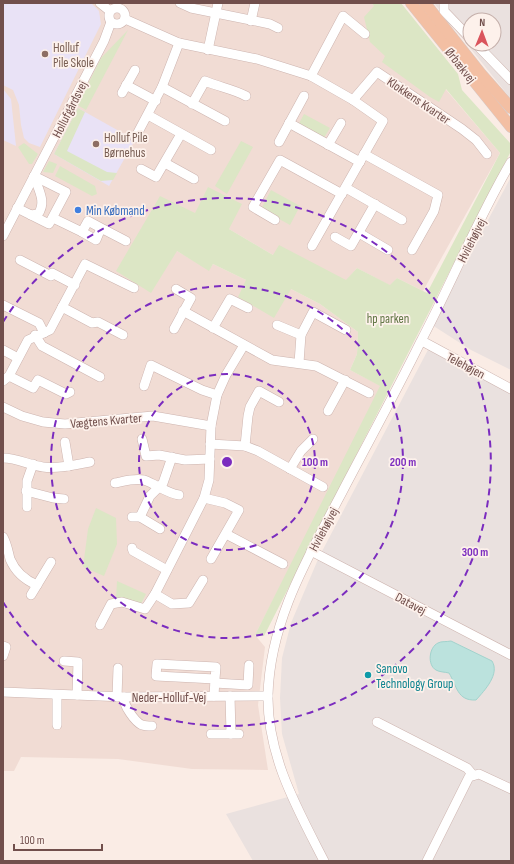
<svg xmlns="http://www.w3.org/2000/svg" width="514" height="864" viewBox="0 0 514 864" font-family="'Sofia Sans Condensed',sans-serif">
<rect width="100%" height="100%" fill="#faece5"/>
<path fill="#f1dcd4" d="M 3,3 L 372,3 L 500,153 L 423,291 L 397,278 L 391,286 L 357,268 L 346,281 L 273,255 L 229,229 L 177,251 L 209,270 L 213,264 L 246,280 L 291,289 L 320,304 L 358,332 L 357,354 L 350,370 L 383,387 L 255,635 L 265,647 L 258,705 L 268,770 L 192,769 L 118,759 L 21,757 L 14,771 L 3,771 Z"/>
<g fill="#eae1df" fill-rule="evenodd">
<path d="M 434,3 L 511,3 L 511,99 ZM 470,20 L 494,20 L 494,44 L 470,44 Z"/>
<path d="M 511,177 L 511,370 L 471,350 L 432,325 Z"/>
<path d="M 430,346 L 511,387 L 511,861 L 253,861 L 226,814 L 299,794 L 282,734 L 280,698 L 282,658 L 291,623 L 319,557 Z"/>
</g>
<g fill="#e9e2f6">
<path d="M 3,3 L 91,3 L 99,11 L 101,24 L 40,147 L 29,143 L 24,138 L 21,125 L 19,105 L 13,90 L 3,85 Z"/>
<path d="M 3,89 L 11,99 L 16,146 L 3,140 Z"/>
<path d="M 78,108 L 135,140 L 109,186 L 54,154 Z"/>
</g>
<g fill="#dce6c5">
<path d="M 372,3 L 401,3 L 458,74 L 462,90 L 510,143 L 510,153 L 264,636 L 255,635 L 380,386 L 350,370 L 357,354 L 358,332 L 320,304 L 291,289 L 274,318 L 238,297 L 246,280 L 213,264 L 209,271 L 177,251 L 151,293 L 116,271 L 160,196 L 195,213 L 208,187 L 242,204 L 229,229 L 273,255 L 279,245 L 346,280 L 357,268 L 390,285 L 397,278 L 427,293 L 500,153 L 446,89 L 439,102 L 430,97 L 382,62 L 385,56 L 370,42 L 364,17 L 374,6 Z"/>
<path d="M 128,30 L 86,110 L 79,106 L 78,104 L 101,58 Z"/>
<path d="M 78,108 L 85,112 L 67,151 L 107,172 L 117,173 L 113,180 L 101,181 L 54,154 Z"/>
<path d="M 304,114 L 330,128 L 322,141 L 297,127 Z"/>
<path d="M 241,141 L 253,147 L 227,194 L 215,186 Z"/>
<path d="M 24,143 L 38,154 L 32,164 L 29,164 L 18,147 Z"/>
<path d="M 49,161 L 57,164 L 53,173 L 43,172 Z"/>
<path d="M 60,166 L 95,186 L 97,194 L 92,196 L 55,176 Z"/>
<path d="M 271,190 L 300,206 L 290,225 L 261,209 Z"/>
<path d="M 96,508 L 116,518 L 117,544 L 104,576 L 83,567 L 88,529 Z"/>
<path d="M 117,581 L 146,594 L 141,604 L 116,600 Z"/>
</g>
<path fill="#bbe2dd" stroke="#a2d3cd" d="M 451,641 L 492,661 C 500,674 485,690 476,700 C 457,701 457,686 449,673 C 445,672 439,672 436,670 C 427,665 429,647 438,643 C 441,641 447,642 451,641 Z"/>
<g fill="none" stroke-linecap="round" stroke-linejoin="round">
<g stroke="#cdb4af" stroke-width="10">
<g id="minor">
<path d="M 100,3 L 110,11"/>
<path d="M 180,3 L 191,8 L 270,24 L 278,28"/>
<path d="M 444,3 L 444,11 L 470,38"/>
<circle cx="117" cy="16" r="8"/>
<path d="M 125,19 L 179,43 L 257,59 L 311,76 L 353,100 L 383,121 L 312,246"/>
<path d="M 251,21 L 255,3"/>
<path d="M 476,44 L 511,80"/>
<path d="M 208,50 L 218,3"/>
<path d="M 311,76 L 343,16 L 365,34"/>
<path d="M 126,85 L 156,101"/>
<path d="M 162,87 L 225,121"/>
<path d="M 122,93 L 135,70"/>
<path d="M 353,100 L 377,72 L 462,129 L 476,140 L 487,154"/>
<path d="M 192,104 L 205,81 C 219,87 233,89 246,96"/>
<path d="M 148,115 L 211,150"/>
<path d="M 289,123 L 360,162"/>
<path d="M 135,138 L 162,87 L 179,43"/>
<path d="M 279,142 L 304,96"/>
<path d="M 328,145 L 341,123"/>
<path d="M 364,154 L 438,195 L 434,211 L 412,250"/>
<path d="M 165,163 L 194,179"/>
<path d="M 141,169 L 156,177 L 181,134"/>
<path d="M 346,188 L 402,220"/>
<path d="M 17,208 L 31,215 L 38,214 C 47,202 38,189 34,176"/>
<path d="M 31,215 L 49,224 L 66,192 L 34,176"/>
<path d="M 53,218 L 82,232"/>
<path d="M 275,220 L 253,207 L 280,160 L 342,194"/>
<path d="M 101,228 L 88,221 L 82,232 L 96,240 L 101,228 L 126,241"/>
<path d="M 359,233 L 388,250"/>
<path d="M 3,236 L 104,41 L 111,22"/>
<path d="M 335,237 L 351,246 L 375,204"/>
<path d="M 20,260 L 51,276 L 52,273 L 75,285"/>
<path d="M 3,305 L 39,323 L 44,333"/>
<path d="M 62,307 L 92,323 L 98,322 L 123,335"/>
<path d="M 183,311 L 272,360 L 316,366 L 369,393"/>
<path d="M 277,325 L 301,335"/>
<path d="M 213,328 L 230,299 L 248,308"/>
<path d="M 174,329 L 191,298 L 176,289"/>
<path d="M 35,335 L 42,346 L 100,377"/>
<path d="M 422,341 L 511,389"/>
<path d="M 3,350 L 18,358"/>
<path d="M 299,363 L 301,335 L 313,312 L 346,330"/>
<path d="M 9,376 L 33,388 L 38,380 L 66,394 L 70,392"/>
<path d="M 3,381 L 9,376 L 28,340 L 50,330 L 85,264 L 134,288"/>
<path d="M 144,386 L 151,365 L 202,390 L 217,395"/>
<path d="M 3,407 L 22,416 L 43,422 L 65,424 L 153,416 L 211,426"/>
<path d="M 328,411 L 345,380"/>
<path d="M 142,439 L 146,456 L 159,455 L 185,460 L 210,459"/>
<path d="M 65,442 L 69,466"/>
<path d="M 210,444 L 245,446 L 258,451 L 323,487"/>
<path d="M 245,446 L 248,416 L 250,407 L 259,391 L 279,402"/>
<path d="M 3,458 C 17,458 29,465 43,467 C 58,469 74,465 90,462"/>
<path d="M 290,469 L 301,451 L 313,439"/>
<path d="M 115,483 C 125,481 134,478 144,480 C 156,484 166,493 179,495"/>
<path d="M 26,491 L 53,498 L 64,499"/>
<path d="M 204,498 L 225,503 L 239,510 L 211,559"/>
<path d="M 27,507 L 27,481 L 33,464"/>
<path d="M 132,517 L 140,517 L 160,529"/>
<path d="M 140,517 L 150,496 L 163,483 L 172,457"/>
<path d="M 226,534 L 283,564"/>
<path d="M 3,537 C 7,544 8,551 10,559 C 15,571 25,580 37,585"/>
<path d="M 132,548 L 133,551 L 167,570"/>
<path d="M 311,551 L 511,655"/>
<path d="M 155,594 L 172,604 L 189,603 L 203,580"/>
<path d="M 31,595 L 51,562"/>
<path d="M 100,625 L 111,604 L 122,602 L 145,609 L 155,594 L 204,498 L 209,480 L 211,426 L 217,395 L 226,375 L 244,345"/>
<path d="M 3,646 L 6,647 L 3,656"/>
<path d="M 64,661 L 78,662 L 77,695"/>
<path d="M 215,683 L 248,685 L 249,665"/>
<path d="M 3,692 L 124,697 L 268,696"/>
<path d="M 214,696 L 215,679 L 156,676 L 157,664 L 216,667 L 215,679"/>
<path d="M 230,696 L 231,734"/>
<path d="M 117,697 L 118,668"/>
<path d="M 124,697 C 123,705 135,722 142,725 C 145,726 149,726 152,726"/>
<path d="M 377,722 L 467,768 L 473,775"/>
<path d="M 57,725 L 57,695"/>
<path d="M 211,734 L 239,734"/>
<path d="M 324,861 C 297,808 267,756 268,695 C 270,622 306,561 339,498 C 366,446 395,394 421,341 C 452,282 477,220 511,162"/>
<path d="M 427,861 L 469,777 L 479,774 L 511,789"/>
</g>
</g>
<g stroke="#d4cac9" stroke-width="12">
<g id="major">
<path d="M 411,3 L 511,127"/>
<path d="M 425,3 L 481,74 L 511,108"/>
</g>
</g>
<use href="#minor" stroke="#fff" stroke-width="9"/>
<use href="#major" stroke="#f3bfa3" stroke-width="11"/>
</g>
<g fill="none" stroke="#7b2cbf" stroke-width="2" stroke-dasharray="7 5">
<circle cx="227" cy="462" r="88"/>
<circle cx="227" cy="462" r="176"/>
<path d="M3 322A264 264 0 1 1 3 602"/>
</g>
<g fill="#8d6e63" stroke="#fdf1eb" stroke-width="1.5">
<circle cx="45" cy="54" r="4"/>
<circle cx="96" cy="144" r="4"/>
</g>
<circle fill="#3f7fe0" stroke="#fdf1eb" stroke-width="1.5" cx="78" cy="210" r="4"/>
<circle fill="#0f9aa8" stroke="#fdf1eb" stroke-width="1.5" cx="368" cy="675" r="4"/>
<g text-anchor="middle" stroke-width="3.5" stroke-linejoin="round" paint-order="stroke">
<g font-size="13" fill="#785e54" stroke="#fdf1eb" text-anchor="start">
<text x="53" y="52">Holluf<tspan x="53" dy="15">Pile Skole</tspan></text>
<text x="104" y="142">Holluf Pile<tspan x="104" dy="15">Børnehus</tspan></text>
</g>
<g font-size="13" fill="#714f4c" stroke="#fdf1eb">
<text transform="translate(461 65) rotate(52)" y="5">Ørbækvej</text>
<text transform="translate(419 100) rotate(34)" y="5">Klokkens Kvarter</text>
<text transform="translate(69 109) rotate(-63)" y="5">Hollufgårdsvej</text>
<text transform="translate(471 240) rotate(-63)" y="5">Hvilehøjvej</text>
<text transform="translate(466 365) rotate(28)" y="5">Telehøjen</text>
<text transform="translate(106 420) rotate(-5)" y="5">Vægtens Kvarter</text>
<text transform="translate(323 529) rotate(-62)" y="5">Hvilehøjvej</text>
<text transform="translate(411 603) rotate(28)" y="5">Datavej</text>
<text x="169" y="702">Neder-Holluf-Vej</text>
</g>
<g font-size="13" fill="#366cbe" stroke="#fdf1eb" text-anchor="start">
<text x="86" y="215">Min Købmand</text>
</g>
<g font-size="13" fill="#617645" stroke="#fdf1eb">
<text x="388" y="323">hp parken</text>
</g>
<g font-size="13" fill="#0d838f" stroke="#fdf1eb" text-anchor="start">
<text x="376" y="673">Sanovo<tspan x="376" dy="15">Technology Group</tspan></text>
</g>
</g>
<circle cx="227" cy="462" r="6" fill="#7b2cbf" stroke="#fdf1eb" stroke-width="2"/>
<g font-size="12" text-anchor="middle" font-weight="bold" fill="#7b2cbf" stroke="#fdf1eb" stroke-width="3.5" stroke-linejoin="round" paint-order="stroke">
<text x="315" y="466">100 m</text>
<text x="403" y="466">200 m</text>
<text x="475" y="556">300 m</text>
</g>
<rect width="514" height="864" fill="none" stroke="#714f4c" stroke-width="8"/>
<g transform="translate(482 32) rotate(1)"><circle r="19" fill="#fdf1eb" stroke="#c5b0ab"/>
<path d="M0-3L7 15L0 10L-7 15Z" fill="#da545c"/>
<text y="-6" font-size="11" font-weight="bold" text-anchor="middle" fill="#714f4c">N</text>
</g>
<path d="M14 844v6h88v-6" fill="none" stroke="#714f4c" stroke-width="2"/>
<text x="20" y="844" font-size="12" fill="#714f4c" stroke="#fdf1eb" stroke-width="3" paint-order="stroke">100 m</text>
</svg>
